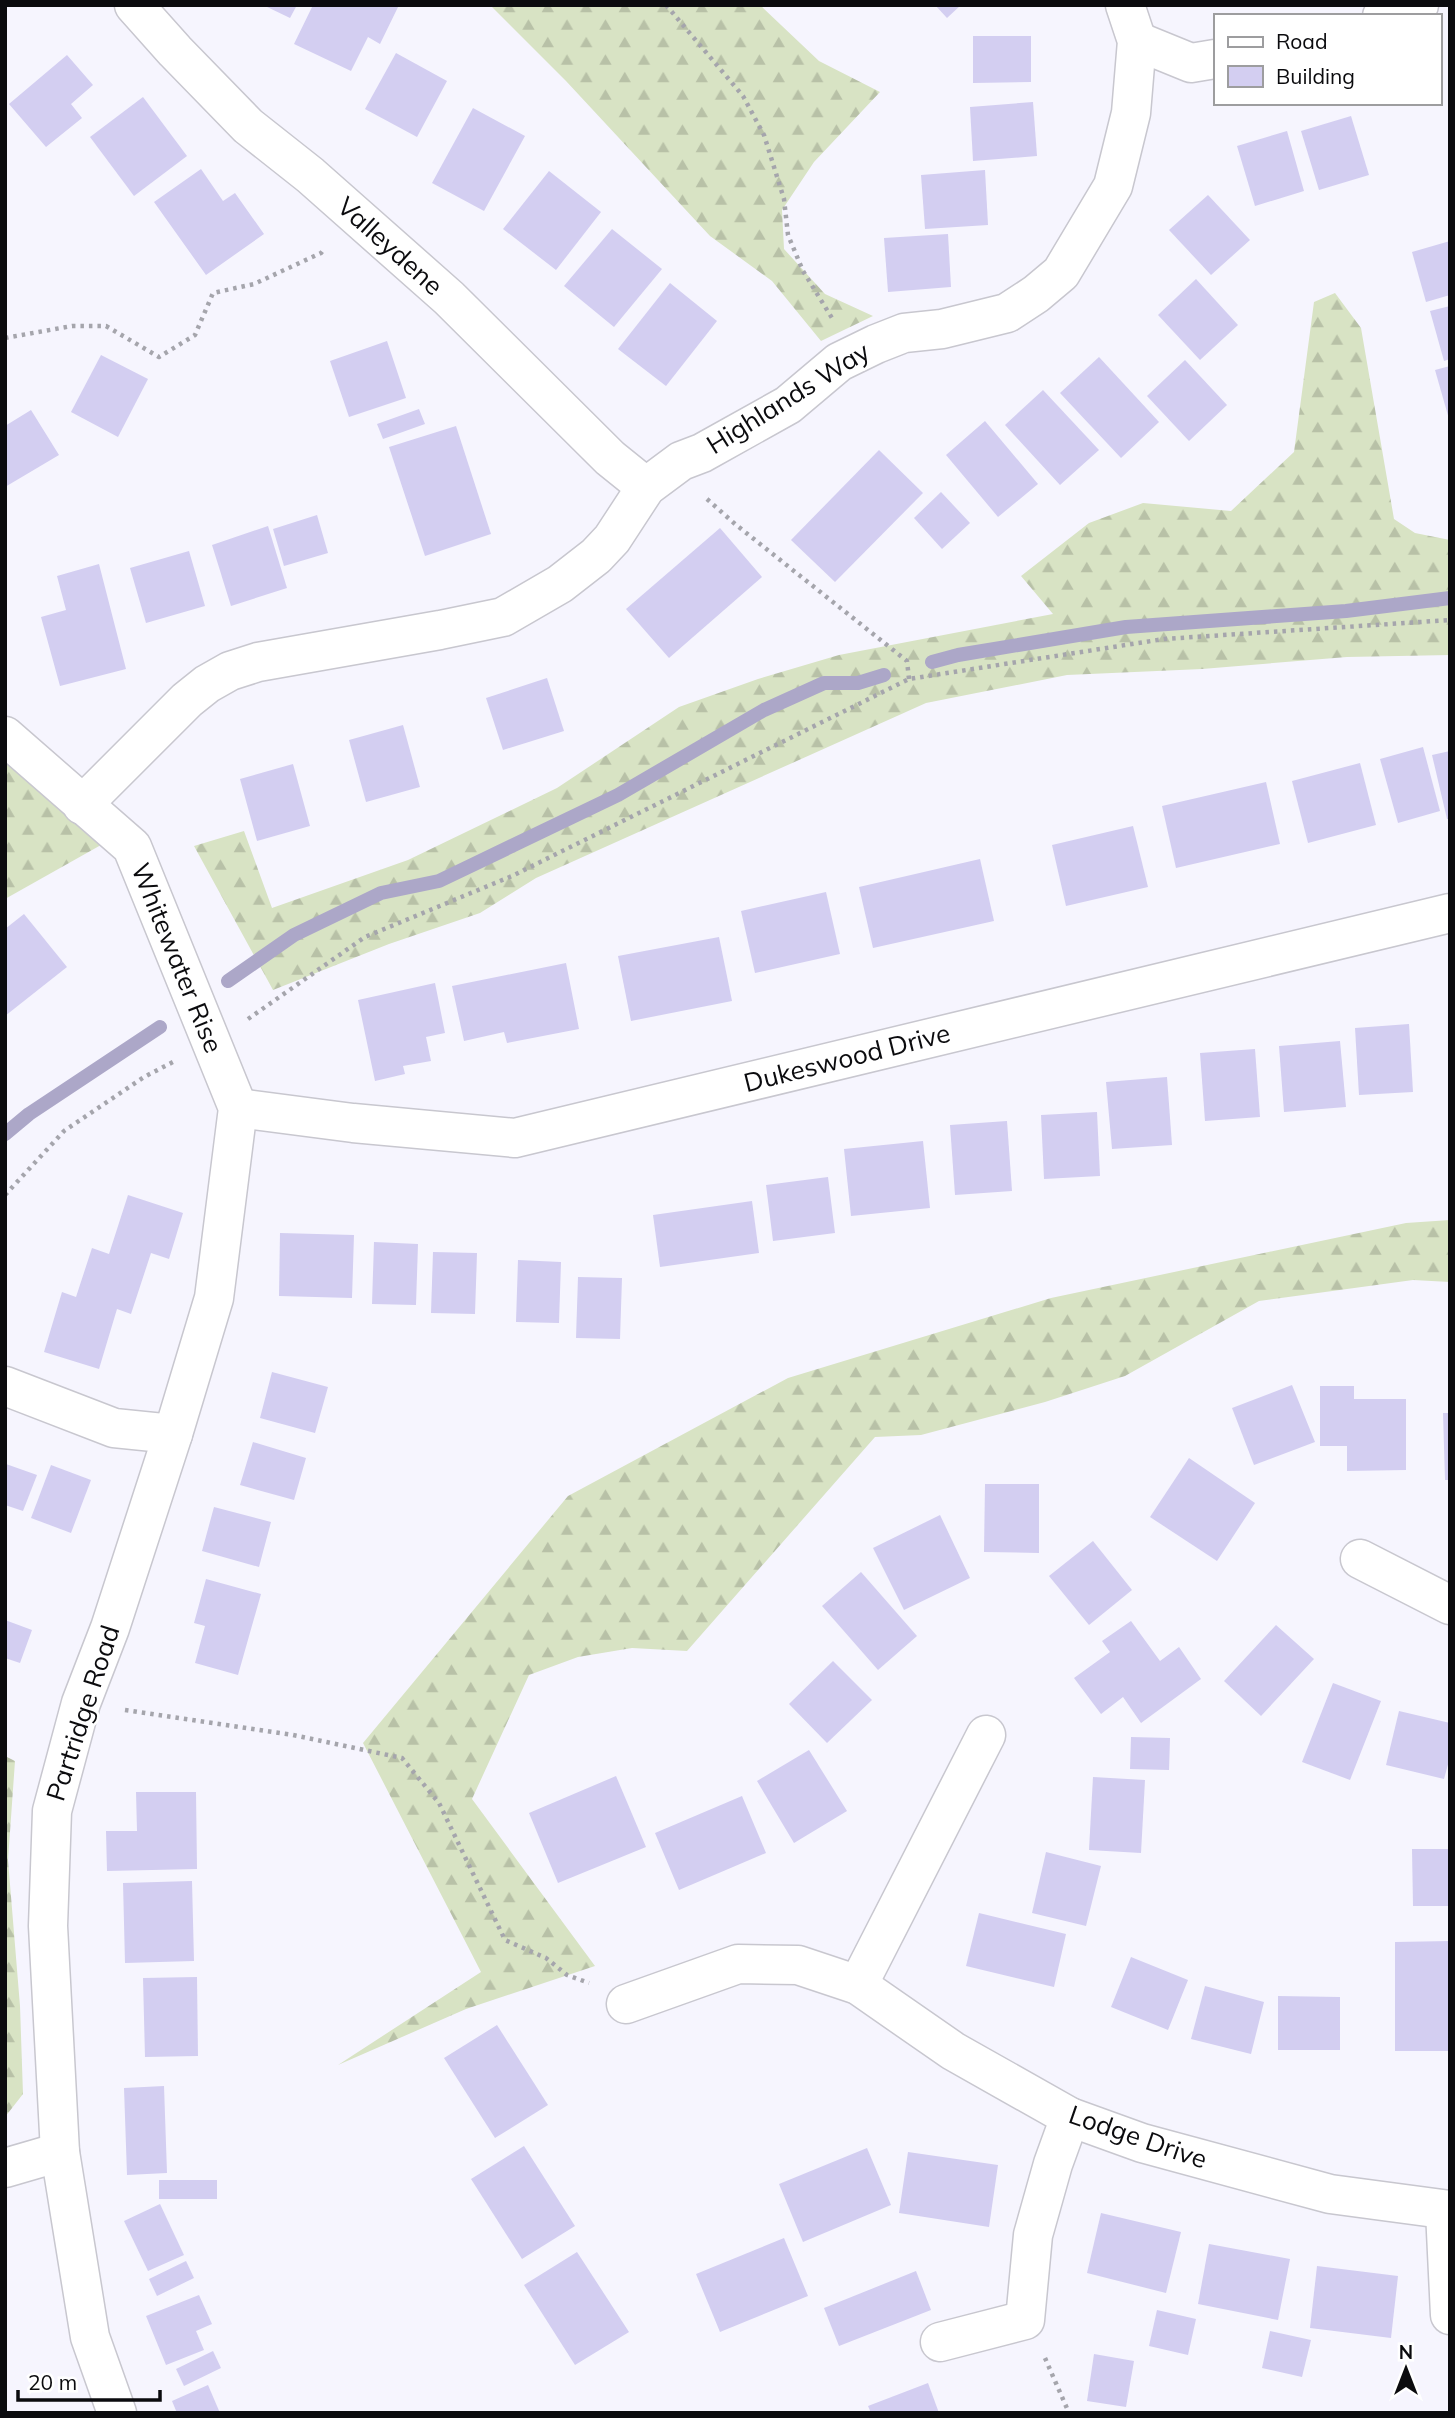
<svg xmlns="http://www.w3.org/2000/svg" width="1455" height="2418" viewBox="0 0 1455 2418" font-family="Mulish,sans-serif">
<defs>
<pattern id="forest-firs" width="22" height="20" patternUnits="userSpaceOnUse" patternTransform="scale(1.75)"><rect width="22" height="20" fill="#d8e3c4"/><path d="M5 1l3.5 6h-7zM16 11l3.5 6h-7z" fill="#b8c1a7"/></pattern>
</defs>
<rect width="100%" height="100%" fill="#f6f5fe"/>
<g fill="url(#forest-firs)">
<path d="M 490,5 L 760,5 L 819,61 L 880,92 L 814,162 L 782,210 L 784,249 L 825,294 L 873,316 L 821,341 L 772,281 L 710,236 L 566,81 Z"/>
<path d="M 1335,293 L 1361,328 L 1394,519 L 1415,533 L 1450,540 L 1450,655 L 1347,657 L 1202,669 L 1067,675 L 926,703 L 536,878 L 480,913 L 389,944 L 273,990 L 194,846 L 244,831 L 272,908 L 408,860 L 557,788 L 679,707 L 758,679 L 839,655 L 1053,614 L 1021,576 L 1089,523 L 1143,503 L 1231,511 L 1294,452 L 1314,302 Z"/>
<path d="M 5,753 L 101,845 L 5,899 Z"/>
<path d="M 1450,1220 L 1450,1282 L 1413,1280 L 1259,1301 L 1125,1376 L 1045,1402 L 921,1435 L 875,1437 L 687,1651 L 632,1648 L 578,1657 L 529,1675 L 472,1799 L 595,1966 L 466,2009 L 338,2065 L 481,1972 L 363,1743 L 568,1496 L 788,1378 L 1051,1298 L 1406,1223 Z"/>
<path d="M 5,1756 L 15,1761 L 8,1860 L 20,2006 L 23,2094 L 5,2117 Z"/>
</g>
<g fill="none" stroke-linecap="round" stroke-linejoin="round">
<g stroke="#aca7c8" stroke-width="14">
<path d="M 932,662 L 958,655 L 1126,627 L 1346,611 L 1450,598"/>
<path d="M 228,981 L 294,935 L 381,893 L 439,881 L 618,795 L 764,710 L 824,683 L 858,683 L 884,675"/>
<path d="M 5,1134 L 29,1114 L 160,1027"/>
</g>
</g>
<g fill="#d3cef1">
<path d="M 263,5 L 297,5 L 290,18 Z"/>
<path d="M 313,5 L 399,5 L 380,44 L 368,37 L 351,71 L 294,44 Z"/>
<path d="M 935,5 L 961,5 L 947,18 Z"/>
<path d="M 973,36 L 1031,36 L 1031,82 L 973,83 Z"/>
<path d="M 396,53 L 447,81 L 417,137 L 365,109 Z"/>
<path d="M 67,55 L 93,85 L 71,104 L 82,118 L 46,147 L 9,104 Z"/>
<path d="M 143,97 L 187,156 L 134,196 L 90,137 Z"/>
<path d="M 1033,102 L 1037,156 L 973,161 L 970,107 Z"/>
<path d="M 473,108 L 525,136 L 484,211 L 432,183 Z"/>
<path d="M 1351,116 L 1369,175 L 1319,190 L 1301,131 Z"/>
<path d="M 1287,131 L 1304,191 L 1255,206 L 1237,146 Z"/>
<path d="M 201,169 L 223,201 L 235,193 L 264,234 L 206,275 L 154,202 Z"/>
<path d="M 985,170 L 988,225 L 925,229 L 921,175 Z"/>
<path d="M 549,171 L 601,212 L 556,270 L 503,229 Z"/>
<path d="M 1208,195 L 1250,240 L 1211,275 L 1169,230 Z"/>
<path d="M 612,229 L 662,269 L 614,327 L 564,286 Z"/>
<path d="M 948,234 L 951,287 L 888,292 L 884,238 Z"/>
<path d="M 1450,241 L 1450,295 L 1426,302 L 1412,252 Z"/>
<path d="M 1196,279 L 1238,325 L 1200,360 L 1158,315 Z"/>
<path d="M 670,283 L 717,321 L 666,386 L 618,349 Z"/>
<path d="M 1450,306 L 1450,359 L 1444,361 L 1430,311 Z"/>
<path d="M 387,341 L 406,398 L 349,417 L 330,361 Z"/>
<path d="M 101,355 L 148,379 L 118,437 L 71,412 Z"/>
<path d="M 1099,357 L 1159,422 L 1121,458 L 1060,393 Z"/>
<path d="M 1185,360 L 1227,405 L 1189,441 L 1147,396 Z"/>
<path d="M 1450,366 L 1450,419 L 1449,419 L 1435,370 Z"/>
<path d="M 1043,390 L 1099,450 L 1060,485 L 1005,425 Z"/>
<path d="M 419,409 L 425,424 L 383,439 L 377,424 Z"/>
<path d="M 31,410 L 59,455 L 5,487 L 5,426 Z"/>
<path d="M 985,421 L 1038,484 L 998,517 L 946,455 Z"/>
<path d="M 456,426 L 491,534 L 425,556 L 389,447 Z"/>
<path d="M 879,450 L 923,493 L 835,582 L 791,540 Z"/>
<path d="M 941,492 L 970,523 L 942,549 L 914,518 Z"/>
<path d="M 317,515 L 328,553 L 284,566 L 273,529 Z"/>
<path d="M 268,526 L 287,588 L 231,606 L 212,545 Z"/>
<path d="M 720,528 L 762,577 L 669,658 L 626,609 Z"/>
<path d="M 189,551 L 205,606 L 146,623 L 130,568 Z"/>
<path d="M 99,564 L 126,669 L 60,686 L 41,617 L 66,610 L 57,576 Z"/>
<path d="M 547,678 L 564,731 L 503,750 L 486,698 Z"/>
<path d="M 403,725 L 420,787 L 366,802 L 349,740 Z"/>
<path d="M 1423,747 L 1440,811 L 1398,823 L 1380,759 Z"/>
<path d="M 1450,751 L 1450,819 L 1447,819 L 1432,755 Z"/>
<path d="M 1360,763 L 1376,825 L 1308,843 L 1292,781 Z"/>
<path d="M 293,764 L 310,826 L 257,841 L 240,779 Z"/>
<path d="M 1266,782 L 1280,844 L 1176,868 L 1162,806 Z"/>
<path d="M 1133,826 L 1148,887 L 1066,906 L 1052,845 Z"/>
<path d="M 980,859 L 994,921 L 873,948 L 859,887 Z"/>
<path d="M 826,892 L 840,954 L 755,973 L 741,911 Z"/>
<path d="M 24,914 L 67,967 L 5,1016 L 5,929 Z"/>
<path d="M 719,937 L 732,1001 L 631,1021 L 618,956 Z"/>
<path d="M 566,963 L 579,1029 L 507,1043 L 504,1032 L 464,1041 L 452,986 Z"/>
<path d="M 435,983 L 445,1033 L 426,1037 L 431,1061 L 403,1066 L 405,1074 L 375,1081 L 358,1000 Z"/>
<path d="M 1409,1024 L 1413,1092 L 1359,1095 L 1355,1028 Z"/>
<path d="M 1340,1041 L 1346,1107 L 1284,1112 L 1279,1046 Z"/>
<path d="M 1255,1049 L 1260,1117 L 1205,1121 L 1200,1053 Z"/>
<path d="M 1167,1077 L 1172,1145 L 1112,1149 L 1106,1082 Z"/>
<path d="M 1097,1112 L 1100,1176 L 1044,1179 L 1041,1115 Z"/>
<path d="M 1007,1121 L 1012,1191 L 955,1195 L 950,1125 Z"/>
<path d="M 923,1141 L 930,1208 L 851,1216 L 844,1149 Z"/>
<path d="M 828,1177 L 835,1233 L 773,1241 L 766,1185 Z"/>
<path d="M 128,1195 L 183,1213 L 169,1259 L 151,1253 L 131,1314 L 117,1309 L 99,1369 L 44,1352 L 62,1292 L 76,1297 L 92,1248 L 109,1254 Z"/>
<path d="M 752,1201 L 759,1253 L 660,1267 L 653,1215 Z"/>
<path d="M 280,1233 L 354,1235 L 352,1298 L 279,1296 Z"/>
<path d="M 374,1242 L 418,1244 L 416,1305 L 372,1304 Z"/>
<path d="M 433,1252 L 477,1253 L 475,1314 L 431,1313 Z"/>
<path d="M 518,1260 L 561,1262 L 559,1323 L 516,1322 Z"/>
<path d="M 578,1277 L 622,1278 L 620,1339 L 576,1338 Z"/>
<path d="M 272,1372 L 328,1387 L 315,1433 L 260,1418 Z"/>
<path d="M 1292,1385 L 1315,1442 L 1254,1465 L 1232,1408 Z"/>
<path d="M 1320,1386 L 1354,1386 L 1354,1399 L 1406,1399 L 1406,1470 L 1347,1471 L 1347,1446 L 1320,1446 Z"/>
<path d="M 1443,1413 L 1450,1413 L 1450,1480 L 1445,1480 Z"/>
<path d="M 253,1442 L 306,1458 L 294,1500 L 240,1485 Z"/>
<path d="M 1189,1458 L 1255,1503 L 1217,1561 L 1150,1517 Z"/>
<path d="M 6,1464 L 37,1475 L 23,1511 L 5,1505 Z"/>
<path d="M 51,1465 L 91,1480 L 71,1533 L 31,1518 Z"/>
<path d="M 985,1484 L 1039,1484 L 1039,1553 L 984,1552 Z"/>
<path d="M 214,1507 L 271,1522 L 259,1567 L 202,1551 Z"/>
<path d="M 940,1515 L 970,1578 L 904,1610 L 873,1548 Z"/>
<path d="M 1093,1541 L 1132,1590 L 1089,1625 L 1049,1576 Z"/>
<path d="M 861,1572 L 917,1636 L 878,1670 L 822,1606 Z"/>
<path d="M 206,1579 L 261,1594 L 238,1675 L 195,1663 L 205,1626 L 194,1623 Z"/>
<path d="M 5,1620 L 32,1630 L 20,1663 L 5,1658 Z"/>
<path d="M 1131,1621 L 1160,1661 L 1179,1647 L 1201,1679 L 1141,1723 L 1123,1697 L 1101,1714 L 1074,1678 L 1110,1652 L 1102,1641 Z"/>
<path d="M 1276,1625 L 1314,1659 L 1261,1716 L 1224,1681 Z"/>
<path d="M 833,1661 L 872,1700 L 827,1743 L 789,1704 Z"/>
<path d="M 1333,1683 L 1381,1701 L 1350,1780 L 1302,1762 Z"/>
<path d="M 1399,1711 L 1450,1723 L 1450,1757 L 1444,1779 L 1386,1765 Z"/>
<path d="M 1131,1737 L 1170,1738 L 1169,1770 L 1130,1769 Z"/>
<path d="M 809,1750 L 847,1811 L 794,1843 L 757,1781 Z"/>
<path d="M 616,1776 L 646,1847 L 558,1883 L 529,1813 Z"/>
<path d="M 1093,1777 L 1145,1780 L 1141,1853 L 1089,1850 Z"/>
<path d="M 136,1792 L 196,1792 L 197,1869 L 107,1871 L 106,1831 L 137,1831 Z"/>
<path d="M 742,1796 L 766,1853 L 679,1890 L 655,1833 Z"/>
<path d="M 1412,1849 L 1450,1849 L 1450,1906 L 1413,1906 Z"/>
<path d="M 1046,1852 L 1101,1866 L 1086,1926 L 1032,1913 Z"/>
<path d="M 192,1881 L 194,1961 L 125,1963 L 123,1883 Z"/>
<path d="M 979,1913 L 1066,1934 L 1054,1987 L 966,1966 Z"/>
<path d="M 1450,1941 L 1450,2051 L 1395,2051 L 1395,1942 Z"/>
<path d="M 1131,1957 L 1188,1980 L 1168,2030 L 1111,2007 Z"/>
<path d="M 197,1977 L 198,2056 L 145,2057 L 143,1978 Z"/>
<path d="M 1205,1986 L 1264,2002 L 1251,2054 L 1191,2039 Z"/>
<path d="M 1278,1996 L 1340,1997 L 1340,2050 L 1278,2050 Z"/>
<path d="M 497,2025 L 548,2105 L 495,2138 L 444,2058 Z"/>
<path d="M 164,2086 L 167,2173 L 127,2175 L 124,2088 Z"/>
<path d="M 524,2146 L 575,2226 L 522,2259 L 471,2179 Z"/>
<path d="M 867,2148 L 891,2205 L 803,2242 L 779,2184 Z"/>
<path d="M 908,2152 L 998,2165 L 989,2227 L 899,2213 Z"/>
<rect x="159" y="2180" width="58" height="19"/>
<path d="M 160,2204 L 184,2255 L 148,2271 L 124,2221 Z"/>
<path d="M 1101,2213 L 1181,2232 L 1166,2293 L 1087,2273 Z"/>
<path d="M 784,2238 L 808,2296 L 720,2332 L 696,2274 Z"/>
<path d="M 1209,2244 L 1290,2259 L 1278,2320 L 1198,2304 Z"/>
<path d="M 577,2252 L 629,2332 L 575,2365 L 524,2285 Z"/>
<path d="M 186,2261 L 194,2278 L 157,2296 L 149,2279 Z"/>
<path d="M 1317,2266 L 1398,2276 L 1391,2338 L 1310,2328 Z"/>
<path d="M 916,2271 L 931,2310 L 839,2346 L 824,2308 Z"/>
<path d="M 199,2295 L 212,2324 L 196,2331 L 204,2350 L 166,2365 L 146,2316 Z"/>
<path d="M 1157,2310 L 1196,2319 L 1188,2355 L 1149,2346 Z"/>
<path d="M 1270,2331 L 1311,2340 L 1302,2377 L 1262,2368 Z"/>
<path d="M 213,2351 L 221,2368 L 184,2386 L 176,2369 Z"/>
<path d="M 1094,2354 L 1134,2361 L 1126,2407 L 1087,2401 Z"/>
<path d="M 928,2383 L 939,2413 L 871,2413 L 868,2406 Z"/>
<path d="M 208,2385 L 220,2413 L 177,2413 L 172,2401 Z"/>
</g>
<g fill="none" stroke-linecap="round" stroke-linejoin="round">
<g stroke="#c8c7cf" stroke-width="41">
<g id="street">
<path d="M 134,5 L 175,51 L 248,126 L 310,175 L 449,298 L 610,458 L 646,487"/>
<path d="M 1382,16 L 1419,5"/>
<path d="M 1137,41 L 1191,63 L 1215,59"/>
<path d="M 5,736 L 132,847 L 238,1108 L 214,1298 L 173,1434 L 110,1628 L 81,1703 L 52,1811 L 48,1926 L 60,2152 L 90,2337 L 117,2413"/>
<path d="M 82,805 L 187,700 L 207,684 L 230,671 L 258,662 L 440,630 L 503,617 L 560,584 L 596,556 L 612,539 L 646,487 L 681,461 L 702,453 L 788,405 L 839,362 L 876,344 L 904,333 L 942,329 L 1007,313 L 1036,294 L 1061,273 L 1113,186 L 1131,113 L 1137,41 L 1125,5"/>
<path d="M 238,1108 L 353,1123 L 515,1138 L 1450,913"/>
<path d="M 5,1386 L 114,1428 L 173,1434"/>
<path d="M 1360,1559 L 1450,1605"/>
<path d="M 858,1985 L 986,1735"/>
<path d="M 626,2004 L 738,1964 L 798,1965 L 858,1985 L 953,2051 L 1070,2117 L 1142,2143 L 1330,2194 L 1450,2210"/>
<path d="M 5,2168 L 60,2152"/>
<path d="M 1445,2211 L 1450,2315"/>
<path d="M 940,2342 L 1025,2320 L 1033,2235 L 1053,2164 L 1070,2117"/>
</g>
</g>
<g stroke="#a5a5ac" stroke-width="4.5" stroke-dasharray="3.5 5" stroke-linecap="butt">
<path d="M 666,5 L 743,96 L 764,135 L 784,199 L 788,235 L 803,271 L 832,318"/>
<path d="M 5,338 L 72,326 L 106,326 L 159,357 L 195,335 L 213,293 L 254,284 L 321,253 L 325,248"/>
<path d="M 707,499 L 735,524 L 907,661 L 909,679"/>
<path d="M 248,1019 L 365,937 L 512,876 L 909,679 L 1164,639 L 1450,620"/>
<path d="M 5,1195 L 64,1131 L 144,1077 L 173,1062"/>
<path d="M 125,1710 L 293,1735 L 402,1758 L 439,1803 L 505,1940 L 546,1958 L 567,1975 L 589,1983"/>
<path d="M 1045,2358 L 1069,2413"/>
</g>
<use href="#street" stroke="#fff" stroke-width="38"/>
</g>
<g text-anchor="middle" stroke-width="5" stroke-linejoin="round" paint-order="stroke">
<g font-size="26" fill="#0b0b0e" stroke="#fff">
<text transform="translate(390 246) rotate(42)" y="9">Valleydene</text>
<text transform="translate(788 398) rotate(-32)" y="9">Highlands Way</text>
<text transform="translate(177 958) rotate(68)" y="9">Whitewater Rise</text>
<text transform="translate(847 1058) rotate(-14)" y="9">Dukeswood Drive</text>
<text transform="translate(83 1713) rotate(-72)" y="9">Partridge Road</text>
<text transform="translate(1138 2137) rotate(19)" y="9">Lodge Drive</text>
</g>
</g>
<rect width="1455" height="2418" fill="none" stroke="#0b0b0e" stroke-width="14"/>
<rect x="1214" y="14" width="228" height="91" fill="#ffffff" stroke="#9d9d9f" stroke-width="2"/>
<rect x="1228" y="37" width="35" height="10" fill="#ffffff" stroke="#9d9d9f" stroke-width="2"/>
<text x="1276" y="49" font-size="21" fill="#0b0b0e">Road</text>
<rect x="1228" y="66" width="35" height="21" fill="#d3cef1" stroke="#9d9d9f" stroke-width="2"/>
<text x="1276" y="84" font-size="21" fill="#0b0b0e">Building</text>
<g transform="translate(1406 2369)" stroke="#ffffff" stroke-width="5" paint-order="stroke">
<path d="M0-5L12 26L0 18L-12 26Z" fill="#0b0b0e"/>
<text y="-10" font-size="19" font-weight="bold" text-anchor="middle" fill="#0b0b0e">N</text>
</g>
<path d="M18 2390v10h142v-10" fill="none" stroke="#0b0b0e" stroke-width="3.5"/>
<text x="28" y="2390" font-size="21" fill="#0b0b0e" stroke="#ffffff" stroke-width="5" paint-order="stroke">20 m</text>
</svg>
